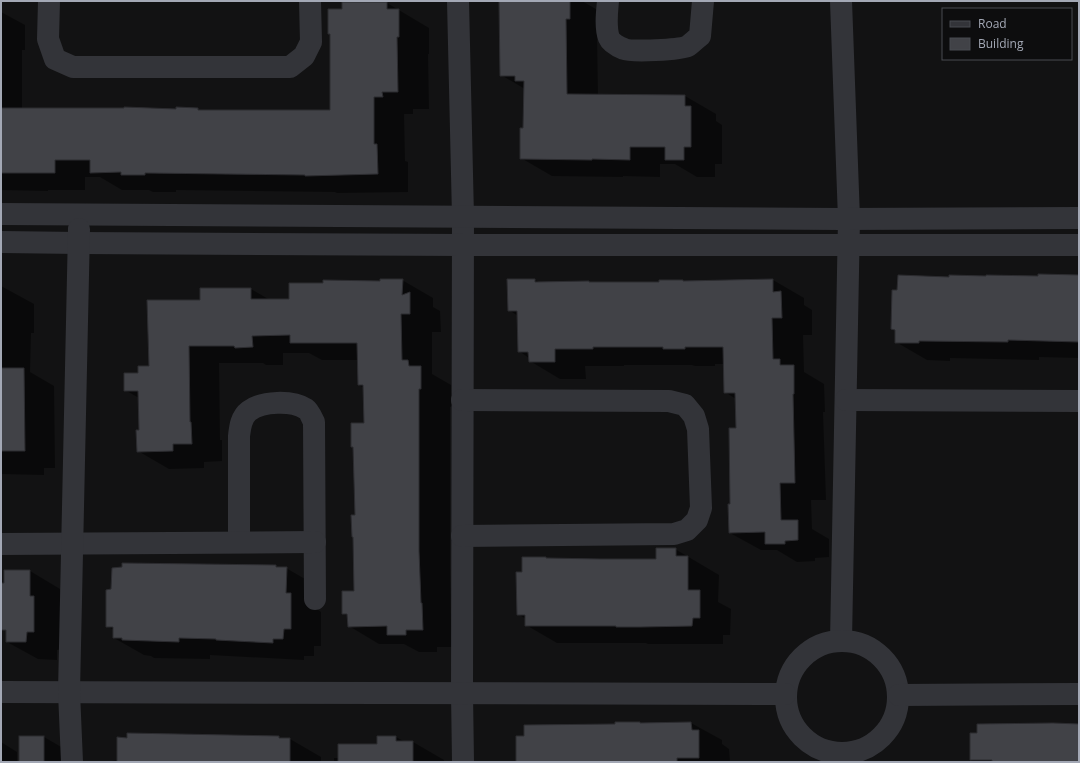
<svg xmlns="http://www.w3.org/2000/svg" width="1080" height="763" viewBox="0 0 1080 763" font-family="'Open Sans',sans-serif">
<rect width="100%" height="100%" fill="#121213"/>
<g fill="#0007">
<path d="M 500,1 L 582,1 L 601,12 L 597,36 L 598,95 L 685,96 L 716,114 L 716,121 L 722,125 L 722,164 L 715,164 L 715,177 L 697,177 L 675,164 L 660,164 L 660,177 L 623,176 L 623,177 L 552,176 L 521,158 L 524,129 L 525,89 L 501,75 Z"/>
<path d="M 387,3 L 429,28 L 429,54 L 428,54 L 429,109 L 413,109 L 413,114 L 404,114 L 405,161 L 408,162 L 408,192 L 337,193 L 335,192 L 176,190 L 176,192 L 153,192 L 149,190 L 122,190 L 100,177 L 85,177 L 85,190 L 48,190 L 48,191 L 1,190 L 1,12 L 25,25 L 25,50 L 22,50 L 22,109 L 177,110 L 198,109 L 201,111 L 331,111 L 331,35 L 329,34 L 343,10 Z"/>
<path d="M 1079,276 L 1079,358 L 1039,357 L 1039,360 L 950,358 L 950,361 L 927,360 L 896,342 L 896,331 L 892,329 L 898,291 L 950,278 Z"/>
<path d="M 402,280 L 433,298 L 433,307 L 440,311 L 441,332 L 432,332 L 432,374 L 451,385 L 452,406 L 450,407 L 450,569 L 451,621 L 454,647 L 437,647 L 437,652 L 419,652 L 404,644 L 379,644 L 349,626 L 348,616 L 343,613 L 355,592 L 356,516 L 354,448 L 352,447 L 365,424 L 364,388 L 359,385 L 358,360 L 322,360 L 309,353 L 283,353 L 283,365 L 266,365 L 263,363 L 219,363 L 220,440 L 222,440 L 222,461 L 204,462 L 204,468 L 169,469 L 138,451 L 140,431 L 139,398 L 125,390 L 139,374 L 150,367 L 201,301 L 251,289 L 270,300 L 290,300 L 381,282 Z"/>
<path d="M 508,280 L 535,280 L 541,283 L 591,283 L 773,280 L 804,298 L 804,305 L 812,310 L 812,335 L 803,335 L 804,372 L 824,384 L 825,412 L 823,412 L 826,500 L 811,500 L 812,529 L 829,539 L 829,557 L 815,558 L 815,561 L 797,562 L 777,550 L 761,550 L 730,533 L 731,505 L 737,429 L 736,399 L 725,392 L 724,364 L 715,364 L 715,366 L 695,366 L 692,365 L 624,365 L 624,366 L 585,366 L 586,379 L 560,379 L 530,361 L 529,358 L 519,351 L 518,316 L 509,310 Z"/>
<path d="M 1,286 L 34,304 L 34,333 L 31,333 L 30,372 L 54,386 L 55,468 L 44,468 L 44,475 L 1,474 Z"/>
<path d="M 675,549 L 719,575 L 718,602 L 731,609 L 730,635 L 723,635 L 723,644 L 648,644 L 646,643 L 557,643 L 526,625 L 526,619 L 518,614 L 523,573 L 548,559 L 657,560 Z"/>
<path d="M 275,566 L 279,568 L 286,568 L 317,586 L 317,609 L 321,612 L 321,646 L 314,646 L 314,656 L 304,656 L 304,660 L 210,655 L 210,659 L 154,658 L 151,656 L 144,655 L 114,638 L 114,630 L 107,626 Z"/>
<path d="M 30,571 L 60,589 L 64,649 L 57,650 L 57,660 L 38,659 L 7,642 Z"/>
<path d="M 691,723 L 722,740 L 722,744 L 729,749 L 730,762 L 517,762 Z"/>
<path d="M 1079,724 L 1079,762 L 975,762 L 971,760 Z"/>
<path d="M 128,734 L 279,737 L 283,739 L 290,739 L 321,757 L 321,762 L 112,762 L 112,761 L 118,760 L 128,739 Z"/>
<path d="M 21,737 L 44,737 L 75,755 L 75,762 L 21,762 Z"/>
<path d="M 396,737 L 405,742 L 413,742 L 444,760 L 444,762 L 334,762 L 334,758 L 339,758 L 378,745 Z"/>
<path d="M 1,742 L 17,752 L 17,762 L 1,762 Z"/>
</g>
<g fill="#414247" stroke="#2c2c30">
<path d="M 499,1 L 570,1 L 570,19 L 566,19 L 567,94 L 685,95 L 685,106 L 691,106 L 691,147 L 684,147 L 684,160 L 665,160 L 665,147 L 630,147 L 630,160 L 592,159 L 592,160 L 520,159 L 520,128 L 523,128 L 524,81 L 515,81 L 515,76 L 500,76 Z"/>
<path d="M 342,2 L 387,2 L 387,9 L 399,9 L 399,37 L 397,37 L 398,92 L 382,92 L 383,97 L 374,97 L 374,144 L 377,144 L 378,174 L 305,176 L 305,175 L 145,173 L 145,175 L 121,175 L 121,172 L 90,173 L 90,160 L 55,160 L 55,173 L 1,173 L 1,108 L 124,108 L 124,107 L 176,109 L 176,107 L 198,108 L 198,110 L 330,110 L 330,34 L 328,34 L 328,9 L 342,9 Z"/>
<path d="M 1038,274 L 1079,275 L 1079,342 L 1008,340 L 1008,342 L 919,341 L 919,343 L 895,343 L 895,330 L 891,329 L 892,290 L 897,290 L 898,275 L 949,277 L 949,275 L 986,276 L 986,275 L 1038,276 Z"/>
<path d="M 380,279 L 403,279 L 402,295 L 410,292 L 410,314 L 401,314 L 402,360 L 408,360 L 409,366 L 421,366 L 421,389 L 419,389 L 419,551 L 421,603 L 422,603 L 423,630 L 406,630 L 406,635 L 387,635 L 387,626 L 348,627 L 347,614 L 342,614 L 342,591 L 354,591 L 353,537 L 352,537 L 351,515 L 355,515 L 353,447 L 351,447 L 351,423 L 364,423 L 363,385 L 358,385 L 357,343 L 290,343 L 290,335 L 252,336 L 253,347 L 235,348 L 234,346 L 189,346 L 190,422 L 191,422 L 192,444 L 173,444 L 173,451 L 137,452 L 136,430 L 139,430 L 138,391 L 124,391 L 124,373 L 138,373 L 138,366 L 149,366 L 147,300 L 200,300 L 200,288 L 251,288 L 251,299 L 289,299 L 289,283 L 323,283 L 323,280 L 380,281 Z"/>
<path d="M 507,279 L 535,279 L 535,282 L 589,281 L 589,282 L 659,282 L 659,280 L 683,280 L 683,281 L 773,279 L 773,292 L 781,291 L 782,318 L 772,318 L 773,359 L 780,359 L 780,365 L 794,365 L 794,394 L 793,394 L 795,483 L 780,483 L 781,520 L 798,520 L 798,540 L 785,541 L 785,544 L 765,544 L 765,532 L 729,533 L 728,504 L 730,504 L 729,428 L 736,428 L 735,393 L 724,393 L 723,347 L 685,347 L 685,349 L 663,349 L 663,347 L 593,347 L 593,349 L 555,349 L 555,362 L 529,362 L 528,352 L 518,352 L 517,311 L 508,311 Z"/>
<path d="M 1,368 L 24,368 L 25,451 L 1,451 Z"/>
<path d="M 656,548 L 676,548 L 676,556 L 688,556 L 688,590 L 700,590 L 700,618 L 693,618 L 692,626 L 641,627 L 616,627 L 616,626 L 525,626 L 525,615 L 517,615 L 516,572 L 522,572 L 522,557 L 546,557 L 546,558 L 600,559 L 656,559 Z"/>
<path d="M 122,563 L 276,565 L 276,567 L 287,567 L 286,593 L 291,593 L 291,629 L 284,629 L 283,639 L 273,639 L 273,643 L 216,640 L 216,639 L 179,638 L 179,642 L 122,640 L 122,638 L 113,638 L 113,627 L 106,627 L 106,590 L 111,589 L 112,568 L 122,567 Z"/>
<path d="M 4,570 L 30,570 L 30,596 L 34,596 L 34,632 L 27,632 L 26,642 L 6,642 L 6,630 L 1,630 L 1,583 L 4,583 Z"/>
<path d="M 615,722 L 640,722 L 640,723 L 691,722 L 692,730 L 699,730 L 699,758 L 677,758 L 677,762 L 516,762 L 516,736 L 524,736 L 524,725 L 615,724 Z"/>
<path d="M 1053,723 L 1079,724 L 1079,762 L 992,762 L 992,760 L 970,760 L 970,733 L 977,733 L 977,724 Z"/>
<path d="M 127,733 L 279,736 L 279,738 L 290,738 L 290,762 L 117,762 L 117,737 L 127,738 Z"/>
<rect x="19" y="736" width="25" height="26"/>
<path d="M 377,736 L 396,736 L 396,741 L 413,741 L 413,762 L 338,762 L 338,744 L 377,744 Z"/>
</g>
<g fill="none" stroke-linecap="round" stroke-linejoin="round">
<g stroke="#333439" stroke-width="22">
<path d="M 49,1 L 48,39 L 55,59 L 73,67 L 290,67 L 304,56 L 311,42 L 310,1"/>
<path d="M 458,1 L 463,217 L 462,693 L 463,762"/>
<path d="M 608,1 C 607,12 605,27 609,38 C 611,43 619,47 624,49 C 631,52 680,50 688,46 C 692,43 696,39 700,36 L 703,1"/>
<path d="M 841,1 L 849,219 L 841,641"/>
<path d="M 1,214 L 842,219 L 1079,218"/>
<path d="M 1,242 L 79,243 L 463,245 L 1079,245"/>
<path d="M 846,400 L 1079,401"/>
<path d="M 462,536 L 674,534 L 687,530 L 697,520 L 701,508 L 698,429 L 694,416 L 685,405 L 669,401 L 462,400"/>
<path d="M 239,542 L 239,436 C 240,427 241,417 249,411 C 262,401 292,400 306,409 C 309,411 312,418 314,422 L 315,599"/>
<path d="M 1,544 L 315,542"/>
<circle cx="842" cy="697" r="56"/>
<path d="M 1,692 L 785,694"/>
<path d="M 899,695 L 1079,694"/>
<path d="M 72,762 L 69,692 L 79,229"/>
</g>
</g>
<rect width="1080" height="763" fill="none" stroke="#a3a8b5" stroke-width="4"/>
<rect x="942" y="8" width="130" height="52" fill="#0d0d0e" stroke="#494b51"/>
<rect x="950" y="21" width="20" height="6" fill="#333439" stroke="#494b51"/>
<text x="978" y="28" font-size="12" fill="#a3a8b5">Road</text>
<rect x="950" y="38" width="20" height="12" fill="#414247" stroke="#494b51"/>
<text x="978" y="48" font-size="12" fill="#a3a8b5">Building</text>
</svg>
